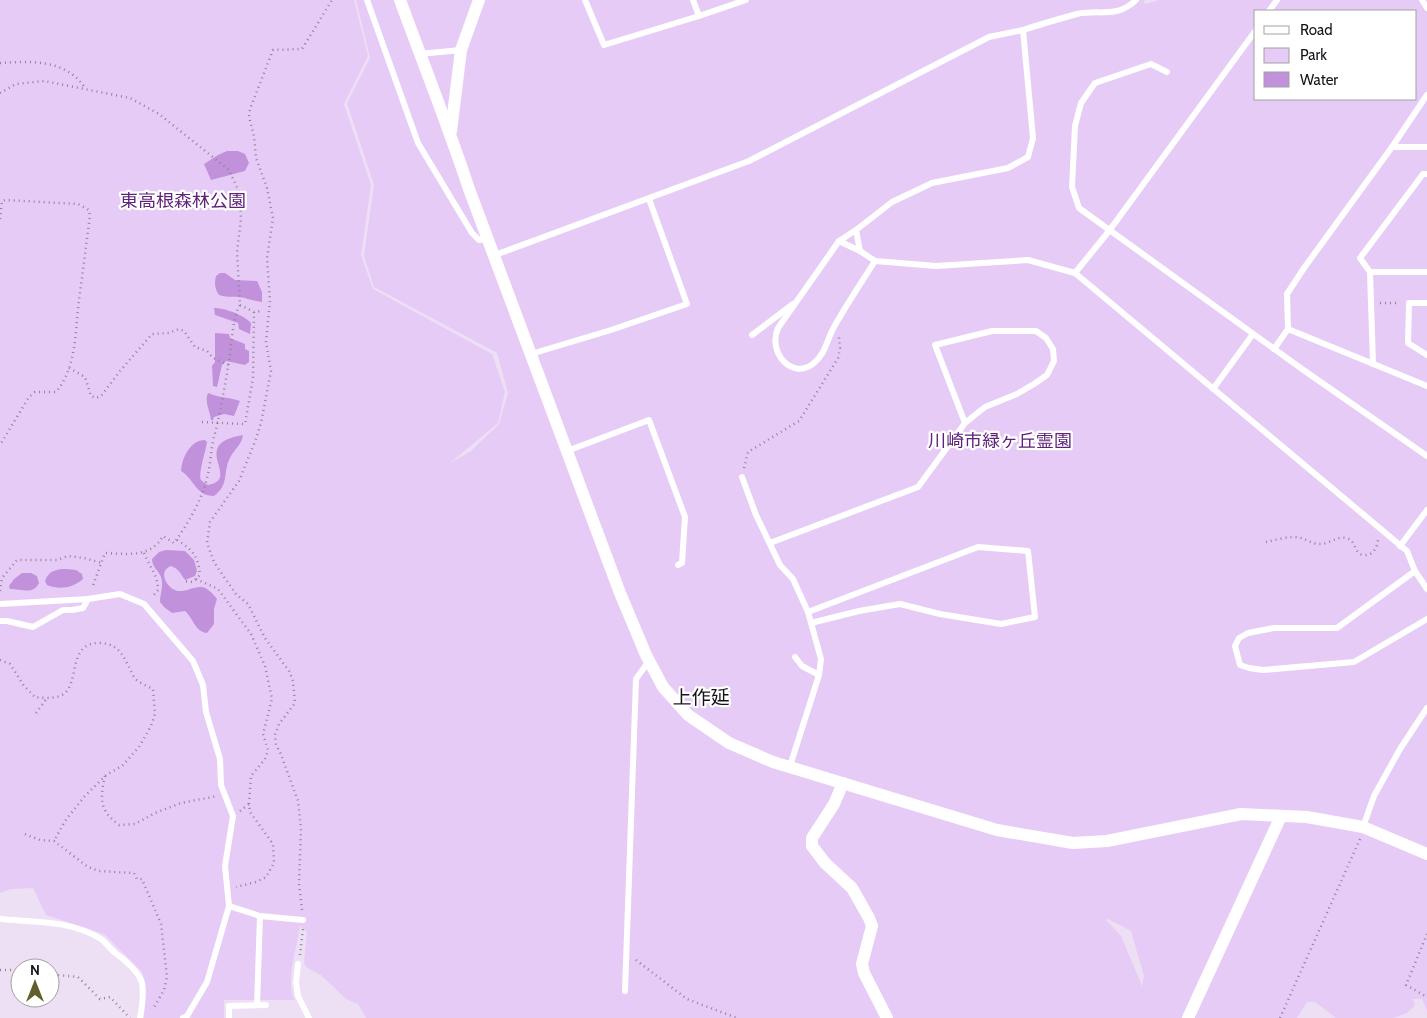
<svg xmlns="http://www.w3.org/2000/svg" width="1427" height="1018" viewBox="0 0 1427 1018" font-family="Cabin,'Noto Sans JP',sans-serif">
<rect width="100%" height="100%" fill="#eddff4"/>
<path fill="#e7cbf7" fill-rule="evenodd" d="M 0,0 L 354,0 L 368,56 L 344,104 L 371,185 L 361,255 L 373,289 L 492,354 L 505,392 L 498,423 L 450,463 L 471,451 L 499,424 L 508,393 L 497,353 L 374,287 L 364,256 L 374,185 L 347,103 L 370,58 L 356,0 L 1144,0 L 1145,4 L 1159,0 L 1427,0 L 1427,1011 L 1422,999 L 1413,999 L 1415,1006 L 1407,1013 L 1393,1018 L 1336,1018 L 1315,1002 L 1307,1002 L 1297,1018 L 366,1018 L 358,1004 L 346,999 L 321,975 L 306,967 L 304,963 L 307,932 L 300,926 C 298,945 284,983 295,1000 L 224,1000 L 224,1018 L 144,1018 L 145,982 L 142,972 L 104,934 L 46,915 L 33,888 L 11,889 L 0,893 ZM 1256,11 L 1416,11 L 1416,99 L 1256,99 ZM 1108,919 L 1131,931 L 1144,976 L 1141,988 L 1141,983 L 1121,936 L 1106,920 Z"/>
<g fill="#c192db">
<path d="M 227,151 L 238,151 L 245,154 L 249,163 L 245,171 L 211,180 L 204,164 L 218,155 Z"/>
<path d="M 220,273 L 225,273 L 235,280 L 257,281 L 262,292 L 262,302 C 256,301 251,300 245,298 C 237,296 228,298 219,295 C 215,289 214,284 216,276 Z"/>
<path d="M 214,308 C 225,308 244,315 251,323 L 250,334 L 239,329 L 238,323 L 215,315 Z"/>
<path d="M 215,333 L 229,334 L 230,338 L 245,344 L 245,349 L 249,351 L 249,362 L 245,365 L 226,361 L 222,365 L 217,387 L 213,386 L 212,366 L 215,362 Z"/>
<path d="M 208,393 C 219,398 229,397 240,401 L 234,416 L 224,414 L 214,417 L 213,420 L 211,420 C 210,411 204,401 208,393 Z"/>
<path d="M 243,435 C 242,445 233,450 229,460 C 223,474 229,485 214,496 C 196,496 194,479 181,471 C 182,458 190,440 205,440 L 207,442 C 206,450 198,474 201,480 C 203,482 206,484 208,485 C 243,479 187,444 243,435 Z"/>
<path d="M 166,550 L 185,551 L 194,560 L 197,571 L 195,576 L 185,580 C 180,573 179,569 171,566 C 157,571 167,589 178,591 C 186,592 194,586 202,587 C 208,588 213,594 217,599 L 214,609 L 214,624 L 207,633 C 195,632 194,619 185,611 L 172,613 L 164,607 L 160,602 C 160,593 164,586 161,577 C 158,570 152,567 152,559 L 159,552 Z"/>
<path d="M 67,569 L 76,570 L 82,574 L 83,579 C 73,588 59,590 47,585 L 45,581 C 49,570 57,569 67,569 Z"/>
<path d="M 22,573 L 31,573 L 37,576 L 39,583 C 33,595 22,589 10,589 L 9,586 L 14,579 Z"/>
</g>
<g fill="none" stroke-linecap="round" stroke-linejoin="round">
<g stroke="#8f8594" stroke-width="2.5" stroke-dasharray="1 4" stroke-linecap="butt">
<path d="M 0,63 C 31,61 66,59 85,88"/>
<path d="M 0,93 L 16,84 L 44,81 L 130,98 L 159,114 L 229,170 L 240,194 L 241,219 L 237,252 L 240,305 C 232,318 232,345 229,361 C 225,385 221,409 215,433 C 211,446 211,461 208,474 C 203,498 188,524 174,543 L 163,536 C 151,558 127,554 105,553 L 92,588"/>
<path d="M 0,219 L 2,201 L 5,200 L 78,204 L 89,210 L 90,216 C 86,244 83,272 79,300 C 75,331 77,367 56,392 L 35,392 L 29,397 L 0,445"/>
<path d="M 1380,303 L 1400,303"/>
<path d="M 240,305 L 254,312 L 262,311"/>
<path d="M 69,368 L 85,377 L 91,396 L 96,398 L 101,396 L 120,371 L 152,334 L 169,333 L 179,329 L 184,331 L 195,347 L 207,351 L 213,358 L 229,365"/>
<path d="M 202,422 L 245,424 L 253,378 L 254,312"/>
<path d="M 744,468 L 748,452 L 799,421 L 838,358 L 840,348 L 839,337"/>
<path d="M 177,540 C 193,550 198,556 200,575 L 193,582 L 183,581"/>
<path d="M 1266,542 C 1277,540 1290,535 1301,538 C 1307,540 1313,544 1320,544 C 1329,544 1337,536 1346,538 C 1357,540 1353,555 1365,555 C 1374,555 1378,546 1378,538"/>
<path d="M 144,553 C 149,566 158,575 158,590 L 152,597"/>
<path d="M 196,579 L 218,589 L 251,634 L 265,666 L 272,699 L 263,734 L 268,750 L 265,759 L 251,776 L 249,804 L 250,812 L 273,844 L 274,863 L 266,877 L 256,882 L 236,887"/>
<path d="M 0,591 L 2,578 L 17,560 L 57,560 L 68,556 L 84,558 L 102,563"/>
<path d="M 0,660 L 10,664 L 24,686 L 35,697 C 43,698 54,699 62,695 C 81,685 66,642 100,643 C 122,644 125,661 134,677 C 137,682 147,686 153,689 L 155,714 L 151,726 L 139,747 L 122,766 L 106,775 L 84,797 L 65,821 L 54,841"/>
<path d="M 36,713 L 47,698"/>
<path d="M 105,776 C 100,799 99,810 119,825 L 135,824 L 155,813 L 181,803 L 217,796"/>
<path d="M 240,811 L 249,804"/>
<path d="M 25,834 L 40,840 L 54,841 L 88,867 L 99,871 L 134,873 L 137,879 L 142,879 L 161,924 L 167,977 L 164,990 L 153,1009"/>
<path d="M 302,910 L 299,883 L 301,829 L 298,801 L 280,752 L 276,745 L 275,735 L 279,724 L 295,703 L 293,681 L 289,671 L 265,638 L 248,604 L 236,594 L 224,577 L 214,562 L 207,543 L 210,522 L 239,481 L 256,439 L 261,423 L 271,371 L 266,342 L 270,301 L 267,258 L 273,218 L 267,188 L 256,158 L 254,136 L 249,117 L 250,109 L 273,50 L 302,49 L 332,0"/>
<path d="M 1427,934 L 1406,985 L 1427,997"/>
<path d="M 300,955 L 303,928"/>
<path d="M 636,960 L 687,999 L 737,1018"/>
<path d="M 22,968 L 25,966 L 38,968"/>
<path d="M 0,970 L 20,970"/>
<path d="M 50,970 L 54,971 L 58,975 L 78,977 L 100,999 L 110,997 L 130,1018"/>
<path d="M 1280,1018 L 1360,839"/>
</g>
<g stroke="#fff" stroke-width="6">
<path d="M 367,0 L 418,143 L 472,233 L 479,240 L 488,239"/>
<path d="M 585,0 L 604,45 L 699,16 L 746,0"/>
<path d="M 693,0 L 699,16"/>
<path d="M 1422,0 L 1427,8"/>
<path d="M 1269,11 L 1277,0"/>
<path d="M 1023,30 C 1041,24 1059,19 1077,14 C 1099,9 1117,19 1136,0"/>
<path d="M 419,54 L 461,50"/>
<path d="M 1167,72 L 1151,64 L 1095,83 L 1081,103 L 1075,126 L 1072,187 L 1079,208 L 1302,369 L 1427,456"/>
<path d="M 1392,147 L 1427,147"/>
<path d="M 856,230 L 839,241 L 778,328 C 767,353 793,381 814,363 C 826,353 827,339 834,327 C 847,304 861,283 875,261"/>
<path d="M 839,241 L 860,251"/>
<path d="M 495,255 L 749,161 L 989,37 L 1023,30 L 1033,138 L 1028,157 L 1008,168 L 932,183 L 892,202 L 856,230 L 860,251 L 875,261 L 936,266 L 1028,260 L 1075,273 L 1109,231 L 1256,30"/>
<path d="M 1370,272 L 1427,272"/>
<path d="M 1075,273 L 1407,551 L 1415,571 L 1427,589"/>
<path d="M 1427,303 L 1409,303 L 1408,343 L 1427,355"/>
<path d="M 1288,329 L 1427,386"/>
<path d="M 752,335 L 793,304"/>
<path d="M 1274,349 L 1288,329 L 1287,294 L 1304,268 L 1392,147 L 1427,95"/>
<path d="M 531,354 L 611,330 L 687,304 L 649,199"/>
<path d="M 1373,364 L 1370,272 L 1360,258 L 1423,174 L 1427,174"/>
<path d="M 1213,389 L 1253,334"/>
<path d="M 567,451 L 649,420 L 685,517 L 682,563 L 678,565"/>
<path d="M 742,477 L 756,515 L 780,565 L 793,579 L 808,612 L 821,659 L 819,675 L 790,766"/>
<path d="M 770,543 L 918,487 L 965,423 L 985,407 L 1017,394 L 1034,384 L 1047,375 L 1054,361 L 1053,349 L 1046,338 L 1036,331 L 992,331 L 935,345 L 965,423"/>
<path d="M 1400,546 L 1427,510"/>
<path d="M 1415,571 L 1337,628 L 1274,628 L 1248,633 L 1239,638 L 1235,646 L 1240,665 L 1249,668 L 1263,670 L 1354,662 L 1427,619"/>
<path d="M 0,604 L 88,599 L 120,594 L 144,604 L 193,661 L 203,685 L 206,712 L 220,759 L 221,785 L 233,816 L 225,866 L 229,906 L 207,982 L 187,1016 L 183,1018"/>
<path d="M 808,612 L 978,547 L 1028,551 L 1035,617 L 1001,624 L 940,614 L 900,604 L 859,611 L 811,623"/>
<path d="M 0,621 L 7,621 L 33,627 L 63,610 L 72,610 L 83,608 L 88,599"/>
<path d="M 795,657 L 802,666 L 819,675"/>
<path d="M 1363,827 L 1374,796 L 1400,749 L 1427,708"/>
<path d="M 229,906 L 260,916 L 303,920"/>
<path d="M 0,919 C 33,922 71,920 101,939 C 107,943 111,951 118,955 C 125,960 137,971 141,980 C 145,990 142,1007 140,1018"/>
<path d="M 298,964 L 296,983 L 298,996 L 309,1018"/>
<path d="M 625,991 L 636,679 L 649,661"/>
<path d="M 257,1005 L 260,916"/>
<path d="M 229,1018 L 229,1006 L 266,1005"/>
</g>
<g stroke="#fff" stroke-width="12">
<path d="M 400,0 C 423,63 448,125 469,189 L 620,593 L 646,655 L 663,687 L 688,715 L 729,743 L 773,762 L 997,830 L 1073,843 L 1107,841 L 1241,814 L 1307,817 L 1363,827 L 1427,854"/>
<path d="M 451,131 L 461,50 L 479,0"/>
<path d="M 843,783 L 834,804 L 812,838 L 812,846 L 825,863 L 852,888 L 869,918 L 872,926 L 862,964 L 864,973 L 887,1018"/>
<path d="M 1188,1018 L 1281,816"/>
</g>
</g>
<g text-anchor="middle" stroke-width="4.5" stroke-linejoin="round" paint-order="stroke">
<g font-size="18" fill="#5e2378" stroke="#fff">
<text x="183" y="207">東高根森林公園</text>
<text x="1000" y="447">川崎市緑ヶ丘霊園</text>
</g>
<g font-size="19" fill="#17131a" stroke="#fff">
<text x="701" y="704">上作延</text>
</g>
</g>
<rect x="1254" y="10" width="162" height="90" fill="#ffffff" stroke="#a2a1a3"/>
<rect x="1264" y="26" width="25" height="8" fill="#ffffff" stroke="#a2a1a3"/>
<text x="1300" y="35" font-size="15" fill="#17131a">Road</text>
<rect x="1264" y="48" width="25" height="15" fill="#e7cbf7" stroke="#a2a1a3"/>
<text x="1300" y="60" font-size="15" fill="#17131a">Park</text>
<rect x="1264" y="72" width="25" height="15" fill="#c192db" stroke="#a2a1a3"/>
<text x="1300" y="85" font-size="15" fill="#17131a">Water</text>
<g transform="translate(35 983)"><circle r="24" fill="#ffffff" stroke="#a2a1a3"/>
<path d="M0-4L9 19L0 12L-9 19Z" fill="#5e5f2c"/>
<text y="-8" font-size="14" font-weight="bold" text-anchor="middle" fill="#17131a">N</text>
</g>
</svg>
